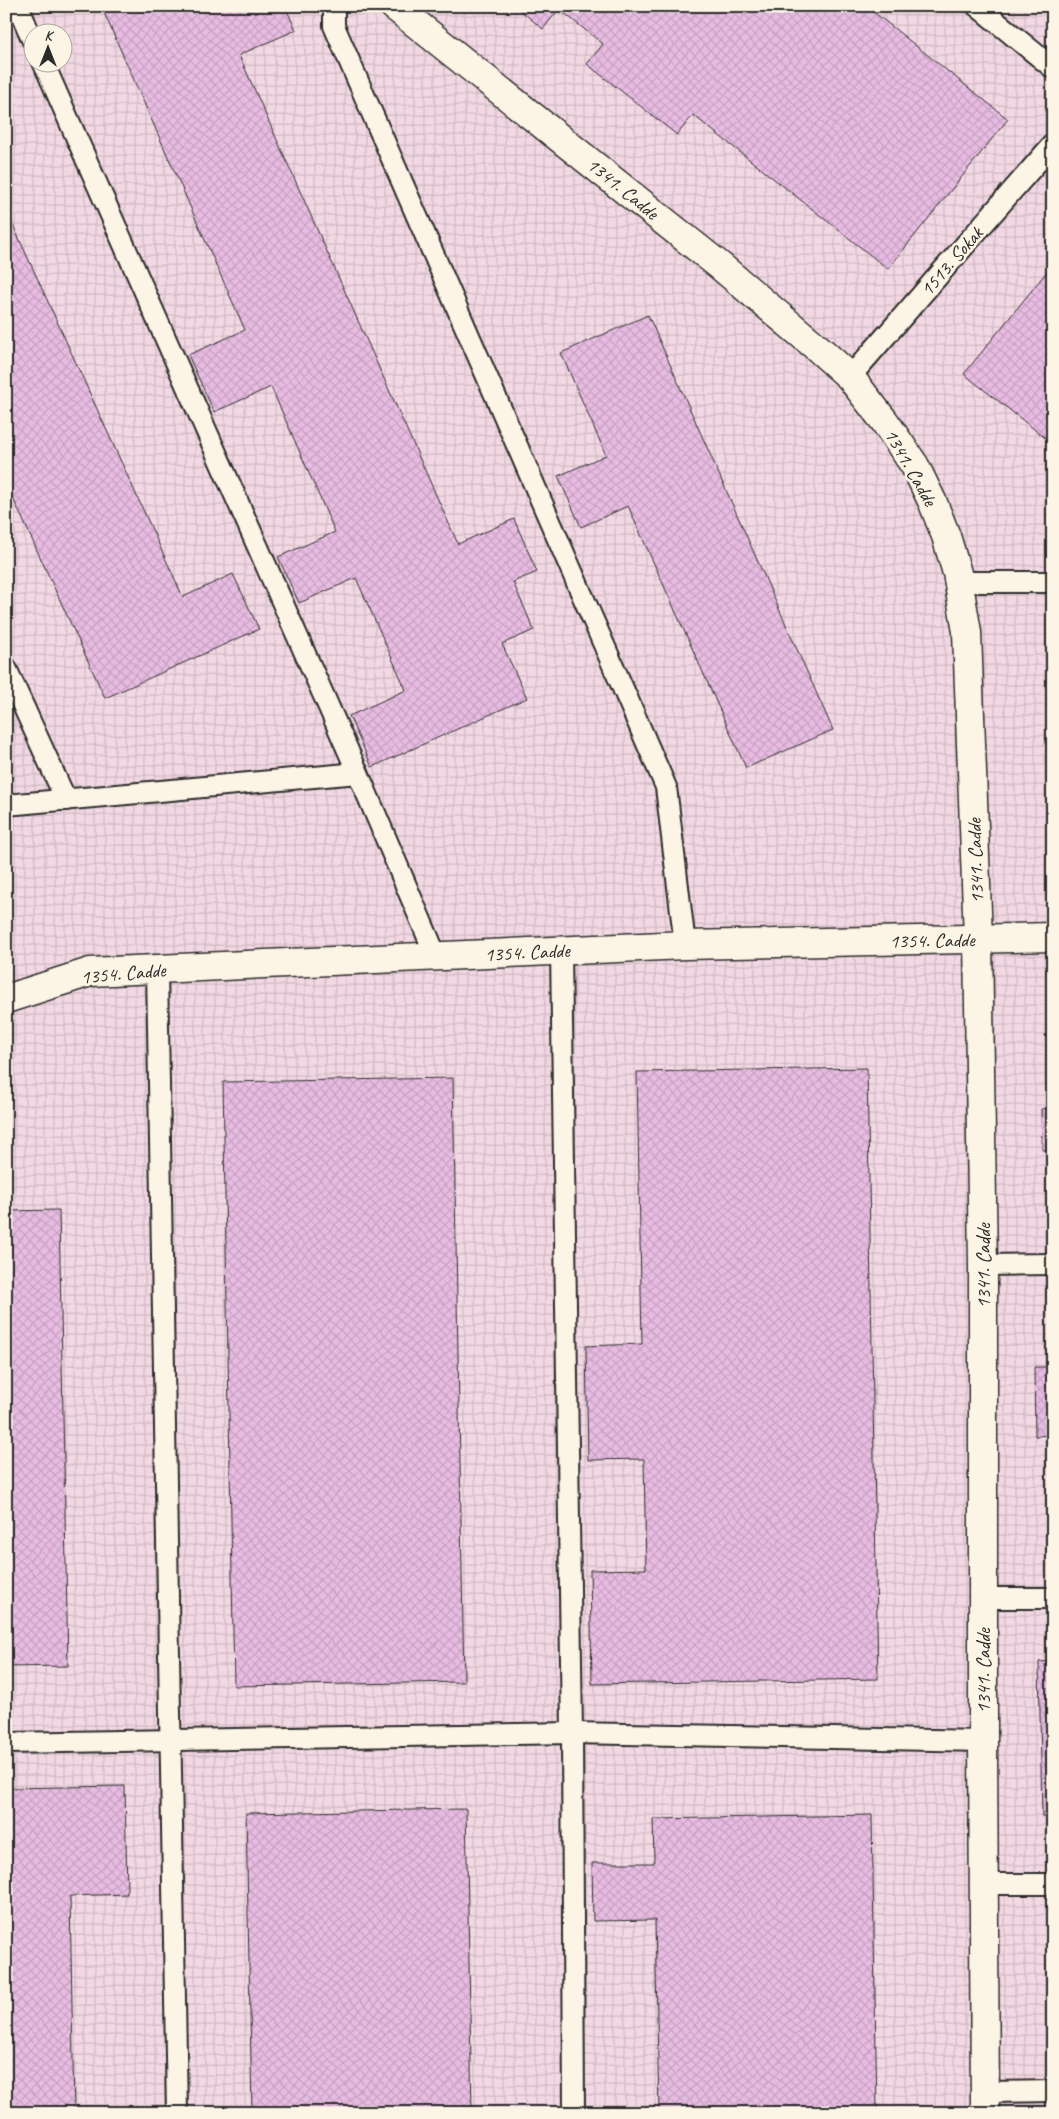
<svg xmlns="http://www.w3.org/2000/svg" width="1059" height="2119" viewBox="0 0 1059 2119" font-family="Caveat,sans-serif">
<defs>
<pattern id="industrial-grid" width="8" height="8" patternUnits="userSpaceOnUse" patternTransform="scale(1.25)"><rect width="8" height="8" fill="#f2d8e3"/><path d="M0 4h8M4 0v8" fill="none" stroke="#d0bac3"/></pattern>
<pattern id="building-cross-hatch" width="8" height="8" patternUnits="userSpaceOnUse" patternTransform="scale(1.25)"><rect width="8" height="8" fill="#e8bce2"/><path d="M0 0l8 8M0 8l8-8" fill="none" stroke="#c7a2c2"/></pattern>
</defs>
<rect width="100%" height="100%" fill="#f6e4e4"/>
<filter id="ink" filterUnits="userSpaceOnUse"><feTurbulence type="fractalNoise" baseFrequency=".02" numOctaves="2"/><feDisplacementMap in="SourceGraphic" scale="10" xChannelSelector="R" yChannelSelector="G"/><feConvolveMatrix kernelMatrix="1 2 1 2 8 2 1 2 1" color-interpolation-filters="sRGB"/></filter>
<g filter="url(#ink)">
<path fill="url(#industrial-grid)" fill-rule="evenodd" d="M 6,6 L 1053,6 L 1053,2113 L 6,2113 ZM 32,32 L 62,32 L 62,62 L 32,62 Z"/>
<g fill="url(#building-cross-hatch)" stroke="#2b2b2b">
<path d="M 101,6 L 285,6 L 296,30 L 239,55 L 458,544 L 514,519 L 537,572 L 513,582 L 534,630 L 502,644 L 527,698 L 372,767 L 349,716 L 406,690 L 356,578 L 299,603 L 278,557 L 335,532 L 271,387 L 214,412 L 188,355 L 245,330 Z"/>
<path d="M 515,6 L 866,6 L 1008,119 L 888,269 L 693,115 L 677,135 L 587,64 L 603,44 L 559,9 L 543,29 Z"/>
<path d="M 6,210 L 183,597 L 233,574 L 259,629 L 105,698 L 6,483 Z"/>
<path d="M 1053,264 L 1053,444 L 964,374 Z"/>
<path d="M 648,315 L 833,730 L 746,768 L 628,506 L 581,527 L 558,476 L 606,455 L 561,353 Z"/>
<path d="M 867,1068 L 878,1679 L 592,1684 L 590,1570 L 646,1569 L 644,1459 L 588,1460 L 586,1346 L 642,1344 L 637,1072 Z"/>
<path d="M 453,1078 L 464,1682 L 234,1686 L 223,1082 Z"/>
<path d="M 1053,1108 L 1053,1149 L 1042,1150 L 1041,1109 Z"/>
<path d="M 59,1210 L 68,1666 L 6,1667 L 6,1211 Z"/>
<path d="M 1034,1367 L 1053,1367 L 1053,1435 L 1035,1436 Z"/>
<path d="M 1053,1661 L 1053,1816 L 1042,1817 L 1039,1662 Z"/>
<path d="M 125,1786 L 127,1894 L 70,1896 L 74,2113 L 6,2113 L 6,1788 Z"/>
<path d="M 466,1809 L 472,2113 L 252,2113 L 246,1813 Z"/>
<path d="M 872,1815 L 877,2113 L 659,2113 L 655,1920 L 593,1921 L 592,1863 L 654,1863 L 653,1819 Z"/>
</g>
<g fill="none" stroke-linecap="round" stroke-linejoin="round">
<g stroke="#2b2b2b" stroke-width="24">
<g id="lane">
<path d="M 18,6 L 32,39"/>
<path d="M 334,6 L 334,26 L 666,787 L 685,945"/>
<path d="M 977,6 L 1053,68"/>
<path d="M 43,62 L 358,773"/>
<path d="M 850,377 L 1053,144"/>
<path d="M 959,582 L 1053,582"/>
<path d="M 6,668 L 66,800"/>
<path d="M 6,805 L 358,773 L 436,956"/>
<path d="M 561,950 L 572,1733 L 574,2113"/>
<path d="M 157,969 L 177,2113"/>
<path d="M 983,1265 L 1053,1264"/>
<path d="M 983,1598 L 1053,1598"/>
<path d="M 6,1743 L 572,1733 L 983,1741"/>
<path d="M 984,1884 L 1053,1884"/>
<path d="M 985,2092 L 1053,2091"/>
</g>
</g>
<g stroke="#2b2b2b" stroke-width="31">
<g id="secondary">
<path d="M 394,6 L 719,265 L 820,350 L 850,377 L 885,422 L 915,466 L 933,503 L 946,536 L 957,573 L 967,632 L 978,939 L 983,1265 L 983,1741 L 985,2113"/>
<path d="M 6,999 L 90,972 L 685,945 L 1053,937"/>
</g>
</g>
<use href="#lane" stroke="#fcf5e5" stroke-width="20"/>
<use href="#secondary" stroke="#fcf5e5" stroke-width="28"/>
</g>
</g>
<g text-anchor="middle" stroke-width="5" stroke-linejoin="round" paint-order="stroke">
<g font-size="20" fill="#2b2b2b" stroke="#fcf5e5">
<text transform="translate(623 188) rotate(39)" y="7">1341. Cadde</text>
<text transform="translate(951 261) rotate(-49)" y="7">1513. Sokak</text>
<text transform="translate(911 467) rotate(60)" y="7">1341. Cadde</text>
<text transform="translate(975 861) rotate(-92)" y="7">1341. Cadde</text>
<text transform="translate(932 940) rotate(-1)" y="7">1354. Cadde</text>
<text transform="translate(527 952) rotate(-3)" y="7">1354. Cadde</text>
<text transform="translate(123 973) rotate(-5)" y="7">1354. Cadde</text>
<text transform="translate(983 1266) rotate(-90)" y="7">1341. Cadde</text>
<text transform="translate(983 1671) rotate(-90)" y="7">1341. Cadde</text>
</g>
</g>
<rect width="1059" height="2119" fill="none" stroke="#fcf5e5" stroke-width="25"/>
<rect x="12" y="12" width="1034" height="2094" fill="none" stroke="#2b2b2b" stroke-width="2" filter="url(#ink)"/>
<g transform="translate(48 48)"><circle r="24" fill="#fcf5e5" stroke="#a8a49b"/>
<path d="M0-4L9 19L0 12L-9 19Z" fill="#2b2b2b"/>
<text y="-8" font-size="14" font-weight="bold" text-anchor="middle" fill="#2b2b2b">K</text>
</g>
</svg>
